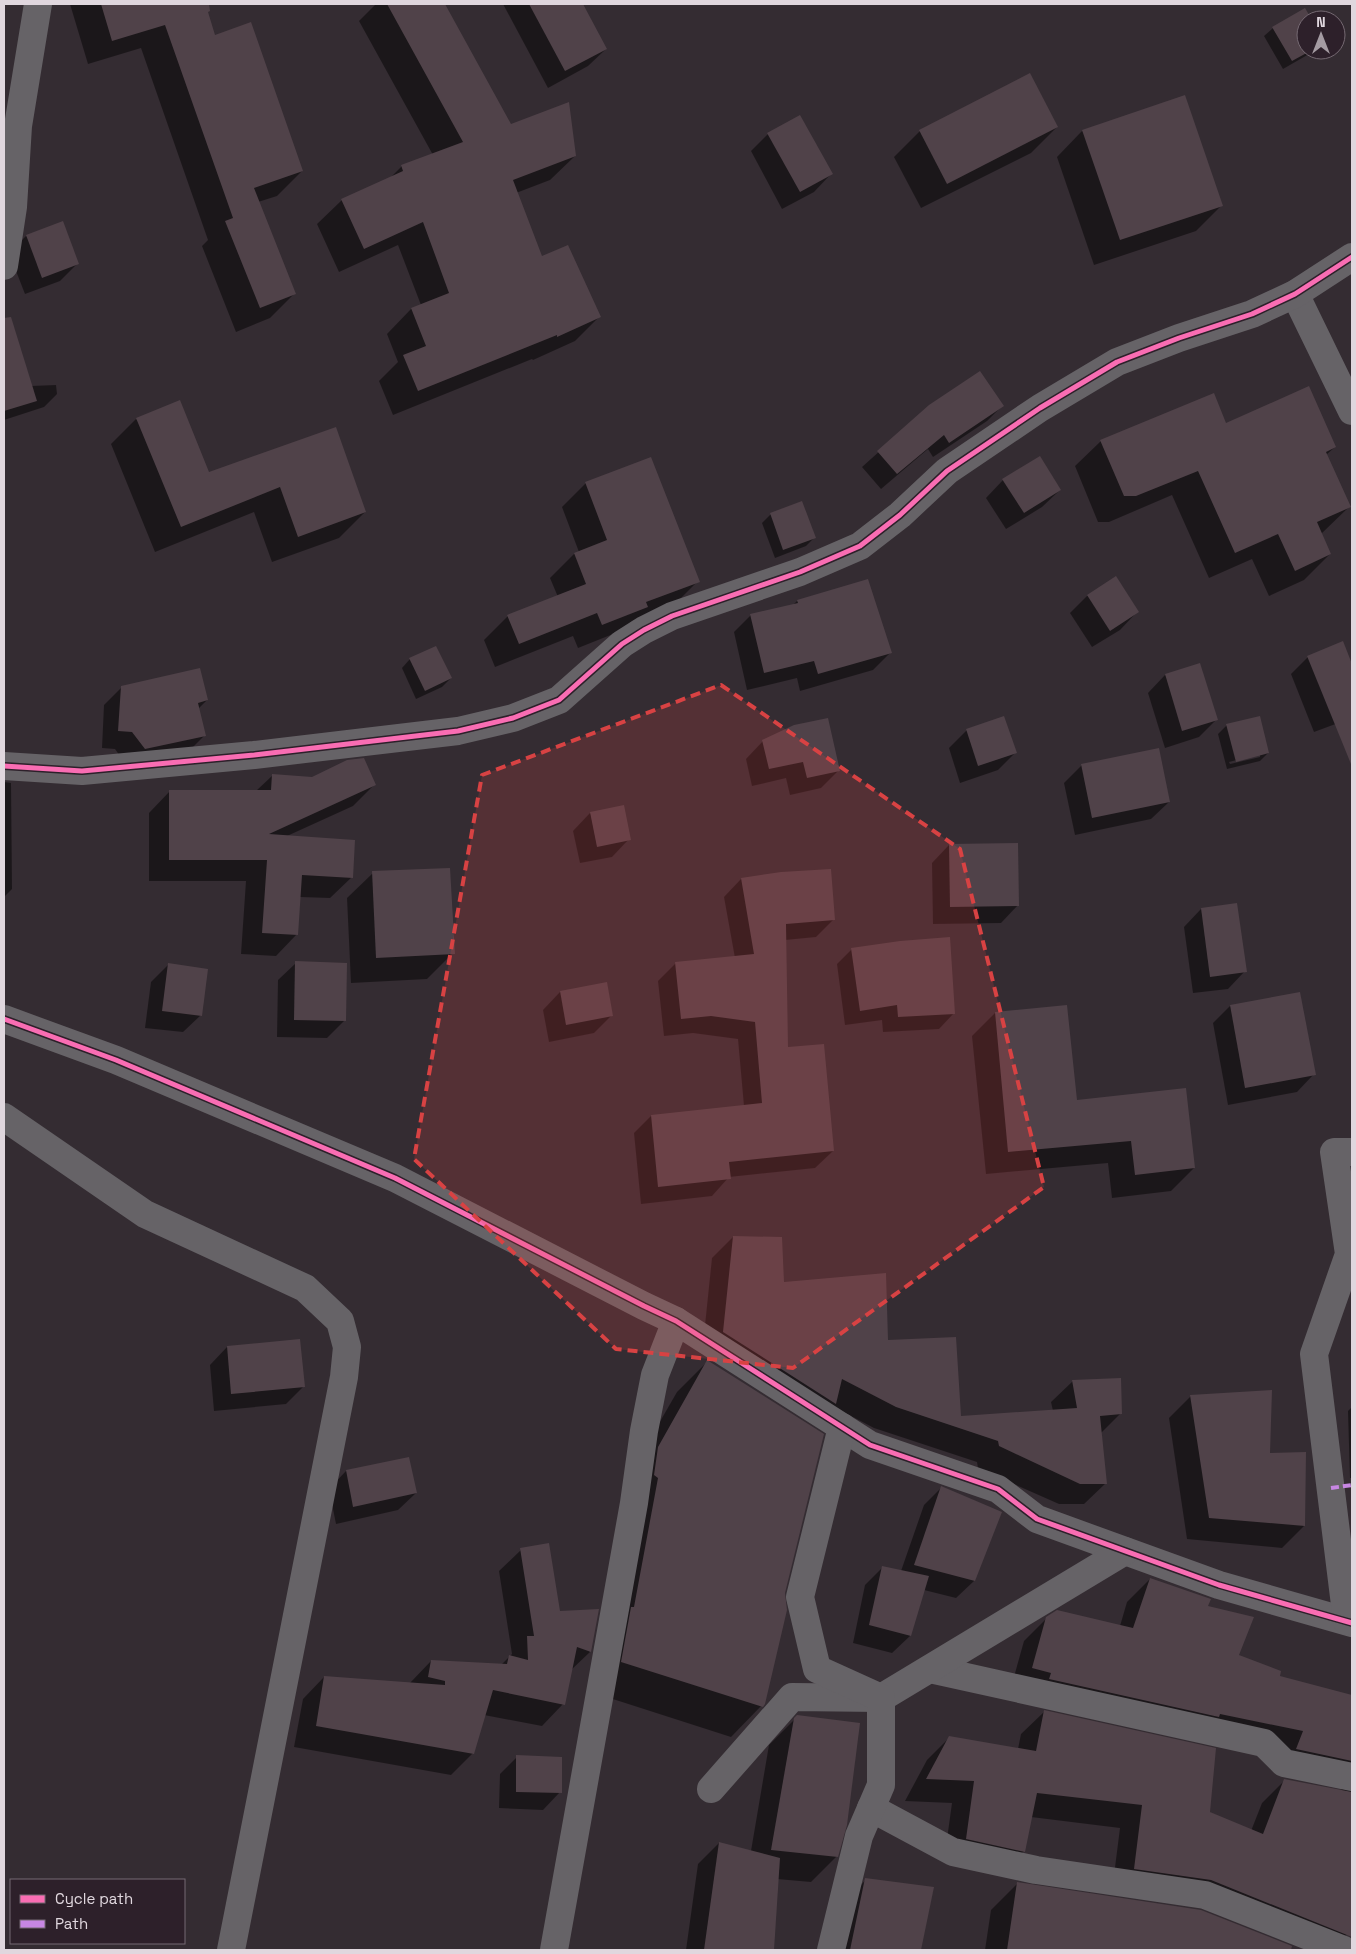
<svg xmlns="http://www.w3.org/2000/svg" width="1356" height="1954" viewBox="0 0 1356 1954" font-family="'Space Grotesk',sans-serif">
<rect width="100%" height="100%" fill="#342c32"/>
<g fill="#0007" fill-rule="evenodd">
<path d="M 70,4 L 204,4 L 214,36 L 302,171 L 277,196 L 258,202 L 295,293 L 270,318 L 236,332 L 202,246 L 208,240 L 141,48 L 88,64 Z"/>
<path d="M 376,4 L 443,4 L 511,126 L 575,156 L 550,180 L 516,193 L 542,258 L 599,317 L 575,341 L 533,360 L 532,359 L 393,415 L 379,381 L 398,362 L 387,334 L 411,309 L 421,305 L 398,245 L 339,272 L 317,224 L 342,200 L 389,179 L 402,166 L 433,155 L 359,21 Z"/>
<path d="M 503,4 L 582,4 L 606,49 L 588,66 L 548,88 Z"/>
<path d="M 1305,10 L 1311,20 L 1306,20 L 1306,50 L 1316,50 L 1283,69 L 1264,36 L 1273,28 Z"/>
<path d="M 1057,127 L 1031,153 L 921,208 L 894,157 L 920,131 Z"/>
<path d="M 1082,131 L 1222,205 L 1196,231 L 1094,265 L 1057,157 Z"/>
<path d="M 768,134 L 831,174 L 814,192 L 782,209 L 751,151 Z"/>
<path d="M 26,236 L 78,263 L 60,281 L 25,294 L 9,253 Z"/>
<path d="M 24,365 L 31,386 L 56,385 L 57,394 L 44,407 L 4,420 L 4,372 Z"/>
<path d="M 930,406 L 1002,406 L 987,421 L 933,457 L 928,449 L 881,489 L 862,467 Z"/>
<path d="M 136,419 L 208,474 L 335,429 L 365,512 L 339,538 L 272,562 L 254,512 L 155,552 L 111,444 Z"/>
<path d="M 1101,441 L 1335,447 L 1326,455 L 1349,507 L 1321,534 L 1330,554 L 1304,580 L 1269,596 L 1252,559 L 1209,578 L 1172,495 L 1109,522 L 1098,522 L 1075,466 Z"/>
<path d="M 1003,480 L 1060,490 L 1042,507 L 1006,529 L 986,498 Z"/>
<path d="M 586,483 L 698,581 L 674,605 L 632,621 L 623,630 L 578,648 L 573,636 L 495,667 L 484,640 L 508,616 L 558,597 L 550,578 L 574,554 L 579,552 L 562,507 Z"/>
<path d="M 801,503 L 814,538 L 806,546 L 775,558 L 762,523 L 770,515 Z"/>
<path d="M 1115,578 L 1137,612 L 1120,630 L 1092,647 L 1070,613 L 1087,596 Z"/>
<path d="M 797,601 L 890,653 L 873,670 L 800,691 L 797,678 L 747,690 L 734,632 L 751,615 L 793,605 Z"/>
<path d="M 1343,643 L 1352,667 L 1352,715 L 1349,719 L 1314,732 L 1291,674 L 1308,657 Z"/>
<path d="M 410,659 L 451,678 L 442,687 L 416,699 L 402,668 Z"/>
<path d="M 1165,675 L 1216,720 L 1199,737 L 1165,748 L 1148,693 Z"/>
<path d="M 121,688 L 207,700 L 198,709 L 205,735 L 187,753 L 127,766 L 115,749 L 102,748 L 104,705 Z"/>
<path d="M 1227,725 L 1268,753 L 1260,761 L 1227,769 L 1218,734 ZM 1260,754 L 1260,757 L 1230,764 L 1229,762 Z"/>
<path d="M 967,730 L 1015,753 L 998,770 L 960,783 L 949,748 Z"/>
<path d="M 763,741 L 839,770 L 821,788 L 790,795 L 786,778 L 752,786 L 746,759 Z"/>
<path d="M 1082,765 L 1169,802 L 1151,819 L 1075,835 L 1064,783 Z"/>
<path d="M 273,775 L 375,784 L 353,806 L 287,836 L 352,877 L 330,898 L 300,897 L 297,934 L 276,956 L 241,954 L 246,881 L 149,881 L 149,813 L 170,791 L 256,791 Z"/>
<path d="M 4,782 L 11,783 L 12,889 L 4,897 Z"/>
<path d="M 590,813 L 629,839 L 612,857 L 580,863 L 573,831 Z"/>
<path d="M 949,845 L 1018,905 L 1001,923 L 933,924 L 932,863 Z"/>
<path d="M 373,873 L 453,953 L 427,979 L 351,983 L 347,898 Z"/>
<path d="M 741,879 L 833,920 L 816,937 L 785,940 L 787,1048 L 833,1151 L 815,1168 L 729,1177 L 712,1196 L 641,1204 L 634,1133 L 651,1116 L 744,1106 L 738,1039 L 693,1033 L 664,1036 L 658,981 L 675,964 L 735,958 L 724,897 Z"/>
<path d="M 1201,909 L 1245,971 L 1228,989 L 1193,993 L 1184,927 Z"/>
<path d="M 852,949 L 954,1013 L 939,1029 L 883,1032 L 882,1020 L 845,1025 L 837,964 Z"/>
<path d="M 296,963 L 344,1021 L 327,1038 L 277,1037 L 278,980 Z"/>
<path d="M 169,964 L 201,1015 L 183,1032 L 145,1028 L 151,982 Z"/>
<path d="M 560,992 L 611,1016 L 594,1033 L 549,1042 L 543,1010 Z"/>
<path d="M 1230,1006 L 1314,1074 L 1297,1092 L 1228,1105 L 1213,1023 Z"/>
<path d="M 995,1013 L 1076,1101 L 1194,1168 L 1171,1191 L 1112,1198 L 1108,1163 L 986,1174 L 972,1036 Z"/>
<path d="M 733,1237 L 783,1283 L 886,1341 L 960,1417 L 1053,1411 L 1051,1402 L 1073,1381 L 1121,1413 L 1101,1433 L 1106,1483 L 1084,1504 L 1059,1504 L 978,1468 L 977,1462 L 874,1428 L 832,1406 L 702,1354 L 712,1258 Z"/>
<path d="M 227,1347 L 303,1387 L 286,1404 L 214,1411 L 210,1365 Z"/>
<path d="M 708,1361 L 784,1593 L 764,1703 L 731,1737 L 591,1692 L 627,1479 L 677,1392 Z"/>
<path d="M 1191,1396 L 1304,1526 L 1282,1548 L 1187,1539 L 1169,1418 Z"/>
<path d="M 1352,1407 L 1352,1478 L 1350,1478 L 1348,1411 Z"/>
<path d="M 346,1471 L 416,1493 L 398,1510 L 336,1524 L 329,1489 Z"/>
<path d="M 942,1487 L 1000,1513 L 974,1581 L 956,1598 L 924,1590 L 910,1636 L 892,1653 L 853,1643 L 865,1585 L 882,1568 L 901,1571 L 924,1505 Z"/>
<path d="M 521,1550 L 558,1612 L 590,1652 L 570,1671 L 563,1704 L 542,1726 L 484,1715 L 473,1753 L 451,1775 L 294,1747 L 303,1699 L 324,1677 L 409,1684 L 431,1661 L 501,1665 L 512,1654 L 499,1571 Z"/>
<path d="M 1150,1579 L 1206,1607 L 1238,1655 L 1278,1677 L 1352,1697 L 1352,1921 L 1347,1934 L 1331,1950 L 1188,1903 L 1112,1891 L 1120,1828 L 1031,1817 L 1024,1851 L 1001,1874 L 944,1861 L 952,1803 L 905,1801 L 927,1760 L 950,1737 L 1018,1749 L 1021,1734 L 1044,1712 L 1209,1812 L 1251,1831 L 1262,1803 L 1285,1780 L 1343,1792 L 1340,1787 L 1281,1754 L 1010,1691 L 1024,1641 L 1047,1618 L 1120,1626 L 1127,1602 Z"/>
<path d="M 798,1716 L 837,1856 L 811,1882 L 777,1879 L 765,1914 L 762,1950 L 686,1950 L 698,1864 L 719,1843 L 751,1851 L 769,1745 Z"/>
<path d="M 517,1757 L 560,1792 L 543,1810 L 499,1808 L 500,1774 Z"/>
<path d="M 866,1880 L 933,1888 L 920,1950 L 834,1950 L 844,1901 Z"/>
<path d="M 1018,1883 L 1291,1947 L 1290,1950 L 985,1950 L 991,1910 Z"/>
</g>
<g fill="#504249">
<path d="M 101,4 L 209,4 L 210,11 L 208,12 L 215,35 L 251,22 L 303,171 L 254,188 L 296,294 L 260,308 L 225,221 L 233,218 L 165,25 L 112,41 Z"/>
<path d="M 387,4 L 445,4 L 511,124 L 569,102 L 576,156 L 513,180 L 542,256 L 568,245 L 601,317 L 557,337 L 557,335 L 418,391 L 403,355 L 426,346 L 411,308 L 449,293 L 423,222 L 364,249 L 341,199 L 403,171 L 401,165 L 463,142 Z"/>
<path d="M 529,4 L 583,4 L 607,49 L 565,71 Z"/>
<path d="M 1305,8 L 1312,20 L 1306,20 L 1306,50 L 1312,50 L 1292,61 L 1272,27 Z"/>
<path d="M 1030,73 L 1058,127 L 947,184 L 919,130 Z"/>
<path d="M 1185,95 L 1223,206 L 1120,240 L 1082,130 Z"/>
<path d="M 800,115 L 833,174 L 800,192 L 767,133 Z"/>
<path d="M 63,221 L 79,264 L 42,278 L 26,235 Z"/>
<path d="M 11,317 L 37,401 L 4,411 L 4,318 Z"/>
<path d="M 980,371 L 1004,406 L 949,443 L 944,435 L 897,474 L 877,451 L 929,405 Z"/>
<path d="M 1309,386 L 1336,447 L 1326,452 L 1351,507 L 1317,522 L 1331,554 L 1295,571 L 1278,534 L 1235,553 L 1198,471 L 1136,496 L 1124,496 L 1100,440 L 1214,393 L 1226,423 Z"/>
<path d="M 180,400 L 209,472 L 336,427 L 366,512 L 298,537 L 280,487 L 181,527 L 136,418 Z"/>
<path d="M 1040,456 L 1061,490 L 1024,513 L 1002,479 Z"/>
<path d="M 651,457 L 700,582 L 646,602 L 648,607 L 602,625 L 597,613 L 519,644 L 507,615 L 586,584 L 574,553 L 607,540 L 585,482 Z"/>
<path d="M 802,501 L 816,538 L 783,550 L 770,513 Z"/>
<path d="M 1116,576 L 1139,612 L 1110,631 L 1087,595 Z"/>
<path d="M 868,579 L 892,653 L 818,674 L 814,661 L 764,673 L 750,614 L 798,603 L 797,600 Z"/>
<path d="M 1343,641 L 1352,664 L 1352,764 L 1351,764 L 1307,656 Z"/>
<path d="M 436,646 L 452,678 L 425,691 L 409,658 Z"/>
<path d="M 1200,663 L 1218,720 L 1182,731 L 1165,674 Z"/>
<path d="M 200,668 L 208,700 L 198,703 L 206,736 L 145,749 L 132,732 L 118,731 L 121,686 Z"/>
<path d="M 1004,716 L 1017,753 L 978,766 L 966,729 Z"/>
<path d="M 1260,716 L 1269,753 L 1236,762 L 1226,724 Z"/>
<path d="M 828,718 L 840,771 L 807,778 L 803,762 L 769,769 L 762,740 L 794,725 Z"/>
<path d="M 1159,748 L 1170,802 L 1092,818 L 1081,764 Z"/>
<path d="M 364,758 L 376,785 L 269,834 L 355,840 L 353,878 L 302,875 L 298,935 L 262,933 L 267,860 L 169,860 L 169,790 L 271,790 L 272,774 L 312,777 L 347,760 Z"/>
<path d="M 624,805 L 631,840 L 597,847 L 590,812 Z"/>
<path d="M 1018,843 L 1019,906 L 950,907 L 949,844 Z"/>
<path d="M 450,868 L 455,954 L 376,958 L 372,871 Z"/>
<path d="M 831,869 L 835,920 L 786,924 L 788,1047 L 824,1044 L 834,1151 L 729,1162 L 731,1179 L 658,1187 L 651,1115 L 762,1103 L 755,1022 L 711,1016 L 681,1019 L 675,962 L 754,954 L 741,878 L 781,872 Z"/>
<path d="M 1237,903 L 1247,972 L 1210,977 L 1201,908 Z"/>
<path d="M 950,937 L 955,1014 L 898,1017 L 897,1005 L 860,1011 L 851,948 L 900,941 Z"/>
<path d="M 295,961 L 347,963 L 346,1021 L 294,1020 Z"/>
<path d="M 168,963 L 208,969 L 202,1016 L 162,1011 Z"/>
<path d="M 607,982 L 613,1016 L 566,1025 L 560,991 Z"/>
<path d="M 1300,992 L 1316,1075 L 1245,1088 L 1230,1005 Z"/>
<path d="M 1067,1005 L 1077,1100 L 1186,1088 L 1195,1168 L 1135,1175 L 1131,1141 L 1008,1152 L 995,1012 Z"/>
<path d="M 733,1236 L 782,1237 L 784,1282 L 886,1273 L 888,1340 L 956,1337 L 961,1416 L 1077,1408 L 1072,1380 L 1121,1378 L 1122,1414 L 1100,1416 L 1107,1484 L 1080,1484 L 999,1446 L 998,1441 L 896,1407 L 842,1379 L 836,1404 L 723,1332 Z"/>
<path d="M 300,1339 L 305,1387 L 231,1394 L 227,1346 Z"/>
<path d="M 707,1360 L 824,1434 L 785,1593 L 787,1610 L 765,1704 L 763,1707 L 621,1662 L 631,1607 L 634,1607 L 658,1478 L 654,1475 L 658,1447 Z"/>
<path d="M 1272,1390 L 1270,1453 L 1306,1452 L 1305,1526 L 1209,1518 L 1190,1395 Z"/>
<path d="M 409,1457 L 417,1493 L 353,1507 L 346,1470 Z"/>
<path d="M 941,1486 L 1002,1512 L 975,1581 L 914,1565 Z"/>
<path d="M 549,1543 L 560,1611 L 599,1609 L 591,1652 L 577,1647 L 565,1705 L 493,1690 L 474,1754 L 316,1726 L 324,1676 L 445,1685 L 445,1681 L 428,1677 L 431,1660 L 507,1664 L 509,1655 L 528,1660 L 527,1636 L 534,1636 L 520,1548 Z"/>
<path d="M 882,1566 L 929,1576 L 911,1636 L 869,1625 Z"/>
<path d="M 1150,1578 L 1211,1599 L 1208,1606 L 1254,1617 L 1239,1655 L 1281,1671 L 1280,1676 L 1352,1695 L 1352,1761 L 1296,1749 L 1303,1731 L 1220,1714 L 1219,1717 L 1049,1679 L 1051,1673 L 1032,1668 L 1046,1617 L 1057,1610 L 1133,1628 Z"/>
<path d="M 1044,1710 L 1216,1748 L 1210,1812 L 1263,1834 L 1284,1779 L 1352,1792 L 1352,1937 L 1211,1880 L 1134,1869 L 1142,1805 L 1037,1793 L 1025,1852 L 966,1839 L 974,1781 L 926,1779 L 949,1736 L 1036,1751 Z"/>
<path d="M 797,1715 L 860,1723 L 847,1825 L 838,1857 L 771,1850 L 794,1718 Z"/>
<path d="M 516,1755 L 562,1757 L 562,1793 L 516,1792 Z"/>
<path d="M 719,1842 L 780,1858 L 774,1950 L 704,1950 Z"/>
<path d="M 865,1878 L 934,1887 L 921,1950 L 850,1950 Z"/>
<path d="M 1017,1882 L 1201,1910 L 1292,1946 L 1291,1950 L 1007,1950 Z"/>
</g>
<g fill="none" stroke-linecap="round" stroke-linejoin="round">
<g stroke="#666367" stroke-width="28">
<path d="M 4,266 L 13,207 L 18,126 L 38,4"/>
<path d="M 1295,294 L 1352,411"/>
<path d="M 4,766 L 82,771 L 254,755 L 458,731 L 513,718 L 559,700 L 622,644 L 644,630 L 672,616 L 800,572 L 860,546 L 900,515 L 947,471 L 1040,408 L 1117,362 L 1179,338 L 1252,314 L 1295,294 L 1352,257"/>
<path d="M 4,1019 L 116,1060 L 395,1178 L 644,1306 L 676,1321 L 870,1445 L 998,1489 L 1037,1519 L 1219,1585 L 1352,1623"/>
<path d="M 4,1117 L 145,1214 L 305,1288 L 340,1321 L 347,1347 L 344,1377 L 231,1950"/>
<path d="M 1347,1621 L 1314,1354 L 1349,1254 L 1334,1152 L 1352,1152"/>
<path d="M 930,1669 L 1264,1743 L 1284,1763 L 1352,1777"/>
<path d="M 711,1789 L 792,1697 L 881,1698 L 1125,1551"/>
<path d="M 871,1808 L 953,1852 L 1036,1870 L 1205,1895 L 1344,1950"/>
<path d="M 554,1950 L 634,1503 L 644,1431 L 655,1375 L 676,1321"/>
<path d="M 831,1950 L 859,1836 L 881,1785 L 881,1698 L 817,1669 L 800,1597 L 842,1427"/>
</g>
<path stroke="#c787e3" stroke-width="4" stroke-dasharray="8 4" stroke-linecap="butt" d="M 1331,1488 L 1352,1485"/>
<g stroke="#2d202a" stroke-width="8">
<g id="cycleway">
<path d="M 4,766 L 82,771 L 254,755 L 458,731 L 513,718 L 559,700 L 622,644 L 644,630 L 672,616 L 800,572 L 860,546 L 900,515 L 947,471 L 1040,408 L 1117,362 L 1179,338 L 1252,314 L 1295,294 L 1352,257"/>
<path d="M 4,1019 L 116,1060 L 395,1178 L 644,1306 L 676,1321 L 870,1445 L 998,1489 L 1037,1519 L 1219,1585 L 1352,1623"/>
</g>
</g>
<use href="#cycleway" stroke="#f96db3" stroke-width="5"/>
</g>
<path fill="#d84243" fill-opacity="0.2" stroke="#d84243" stroke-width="4" stroke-dasharray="10 6" stroke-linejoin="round" d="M 721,685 L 960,849 L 1044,1187 L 793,1368 L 616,1349 L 414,1159 L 482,775 Z"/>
<rect width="1356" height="1954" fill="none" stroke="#e0d7de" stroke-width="10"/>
<rect x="10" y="1879" width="175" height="65" fill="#2d202a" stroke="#756972"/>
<rect x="20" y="1895" width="25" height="8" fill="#f96db3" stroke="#756972"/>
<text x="55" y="1904" font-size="15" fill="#e0d7de">Cycle path</text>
<rect x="20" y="1920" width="25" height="8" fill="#c787e3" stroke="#756972"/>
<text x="55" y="1929" font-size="15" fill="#e0d7de">Path</text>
<g transform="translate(1321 35)"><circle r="24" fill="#2d202a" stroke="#756972"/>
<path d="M0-4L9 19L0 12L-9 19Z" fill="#a49ba2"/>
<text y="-8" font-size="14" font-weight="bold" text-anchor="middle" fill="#e0d7de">N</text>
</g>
</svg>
